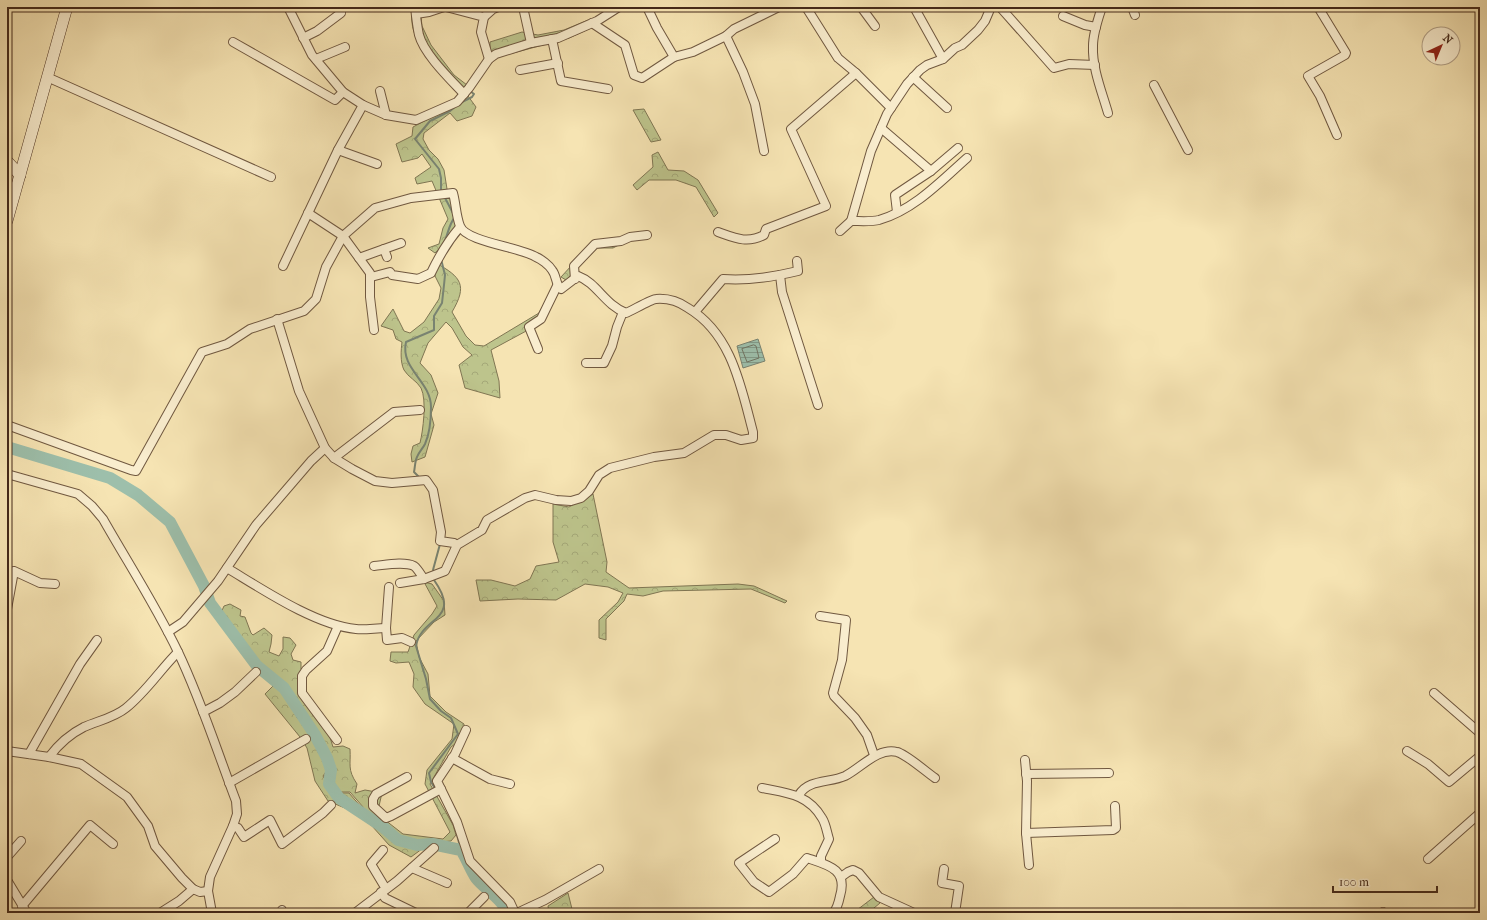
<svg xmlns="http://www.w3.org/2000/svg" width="1487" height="920" viewBox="0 0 1487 920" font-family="'IM FELL French Canon',serif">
<defs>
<pattern id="forest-crowns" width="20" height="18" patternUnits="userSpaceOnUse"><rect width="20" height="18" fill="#bdc48c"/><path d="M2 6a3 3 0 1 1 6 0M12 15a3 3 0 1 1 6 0" fill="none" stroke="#a4a878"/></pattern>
<pattern id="water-rules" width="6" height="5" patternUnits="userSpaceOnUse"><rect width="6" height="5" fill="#9dbfab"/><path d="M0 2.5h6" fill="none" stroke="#829b8a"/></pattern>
</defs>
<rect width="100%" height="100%" fill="#f6e4b3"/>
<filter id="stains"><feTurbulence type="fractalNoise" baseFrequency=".005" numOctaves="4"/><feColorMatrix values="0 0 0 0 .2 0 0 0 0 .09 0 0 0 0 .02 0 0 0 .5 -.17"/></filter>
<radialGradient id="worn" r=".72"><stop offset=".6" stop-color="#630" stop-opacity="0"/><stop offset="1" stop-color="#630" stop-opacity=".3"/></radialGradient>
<g fill="url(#forest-crowns)" stroke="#807653">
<path d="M 412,7 L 420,7 L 422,26 L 431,45 L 454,75 L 467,85 L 459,94 C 444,77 413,45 412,22 C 411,17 412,12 412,7 Z"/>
<path d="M 588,20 L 593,27 L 569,38 L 513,53 L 503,48 L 490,52 L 490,42 L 522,32 L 538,35 L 564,30 Z"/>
<path d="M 461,95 L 468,96 L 476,107 L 472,116 L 457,121 L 450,113 L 424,133 L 423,139 L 429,150 L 438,159 L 444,170 L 447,189 L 457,208 L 456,231 L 435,253 L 428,248 L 439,244 L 443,228 L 448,219 L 432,181 L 417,184 L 415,178 L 431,167 L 422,154 L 418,158 L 402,162 L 396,144 L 412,136 L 413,127 L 447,109 Z"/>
<path d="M 644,109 L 661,140 L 651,142 L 633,110 Z"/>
<path d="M 658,152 L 668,170 L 684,171 L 698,180 L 718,213 L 714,217 L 696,187 L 676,180 L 649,180 L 637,190 L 633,185 L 653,167 L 652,155 Z"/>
<path d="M 630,239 L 613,248 L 597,248 L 566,280 L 561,277 L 594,241 Z"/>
<path d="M 436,263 C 461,277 468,285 452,312 L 466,336 L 475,345 L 484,346 L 539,313 L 553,287 L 541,323 L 491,350 L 499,381 L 500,398 L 465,388 L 459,365 L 472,355 L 463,347 L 452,328 L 446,322 L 428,343 L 420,363 L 431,375 L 438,393 L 431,414 L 434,425 L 425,457 L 412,462 L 411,454 L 413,446 L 420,443 C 423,431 427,400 421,388 C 417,381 408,377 404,370 C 400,362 401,350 402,342 L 396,339 L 393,330 L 381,326 L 393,309 L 404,331 L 410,333 L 424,322 L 439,299 L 441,288 L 435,276 Z"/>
<path d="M 593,494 L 607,562 L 606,572 L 629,588 L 738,584 L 754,586 L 787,601 L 785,603 L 751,589 L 663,591 L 643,596 L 627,594 L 624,601 L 606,619 L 606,640 L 599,638 L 599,620 L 618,602 L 623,593 L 608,587 L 585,584 L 556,600 L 518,599 L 480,601 L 476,580 L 491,580 L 515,586 L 530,579 L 536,566 L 559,562 L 553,542 L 553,504 L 569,507 Z"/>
<path d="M 424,582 L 432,584 L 444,601 L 445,615 L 434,622 L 416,641 L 419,657 L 428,674 L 430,696 L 446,712 L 464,724 L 463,738 L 451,747 L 430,784 L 453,825 L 456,835 L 451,841 L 430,843 L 411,857 L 389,845 L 372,826 L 352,811 L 328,801 L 315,781 L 307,748 L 300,737 L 265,694 L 276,683 L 291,699 L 297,718 L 312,731 L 312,740 L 332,763 L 323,776 L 333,793 L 349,793 L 368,815 L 385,820 L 403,834 L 443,839 L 450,832 L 425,784 L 427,770 L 452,739 L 454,724 L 425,704 L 413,687 L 414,674 L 409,662 L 396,663 L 390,661 L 391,652 L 408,652 L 414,635 L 432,614 L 437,606 Z"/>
<path d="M 230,604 L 241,610 L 240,616 L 245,617 L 251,633 L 253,635 L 264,628 L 272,635 L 271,644 L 269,652 L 279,656 L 283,649 L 283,637 L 290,638 L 296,645 L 291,654 L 293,660 L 301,662 L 301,669 L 305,670 L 302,691 L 328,731 L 333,747 L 343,746 L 350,749 C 351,765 347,769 357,784 L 355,793 L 365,790 L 382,793 L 379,806 L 383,812 L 386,812 L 390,820 L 370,815 L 350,792 L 334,792 L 324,776 L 334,763 L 320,746 L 323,741 L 317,736 L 283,686 L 252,654 L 248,652 L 235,632 L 228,626 L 220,615 L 224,606 Z"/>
<path d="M 568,893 L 573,913 L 549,913 L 548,906 Z"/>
<path d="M 874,897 L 880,903 L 868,913 L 853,913 Z"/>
</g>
<path fill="url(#water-rules)" stroke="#798371" d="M 758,339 L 765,361 L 743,368 L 737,346 Z"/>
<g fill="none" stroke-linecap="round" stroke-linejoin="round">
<path stroke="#707462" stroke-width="1" d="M 754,345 L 756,346 L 759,358 L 747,362 L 742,349 Z"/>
<g stroke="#798371" stroke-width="2">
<path d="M 460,103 L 472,97 L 474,94 L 470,91"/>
<path d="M 441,192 L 441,178 L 439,169 L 415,139 L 430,121 L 450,111 L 455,107"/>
<path d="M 444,196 L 455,217 C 449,224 448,234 444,243"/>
<path d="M 419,477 L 414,472 C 415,467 415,461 417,457 C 419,452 423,448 425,444 C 430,433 431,418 431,407 C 431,381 400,369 406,342 L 434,330 L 434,316 L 442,303 L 444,285 L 445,275 L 441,259"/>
<path d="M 433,570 L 440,544"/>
<path d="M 434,580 C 463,621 421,616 416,646 L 426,679 L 430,699 L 441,711 L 451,718 L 458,734 L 429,773 L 431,782 L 436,790"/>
<path d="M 457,835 L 461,850"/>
</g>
<path stroke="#9dbfab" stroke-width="12" d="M 7,447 L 110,478 L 138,495 L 170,522 L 204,586 L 210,603 L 257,666 L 284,688 L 315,735 L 327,758 L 331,770 L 329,784 L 339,798 L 383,827 L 398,840 L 417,845 L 432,844 L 461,850 C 467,859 470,869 476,878 C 484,889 505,900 507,913"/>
<g stroke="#705840" stroke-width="10">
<g id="street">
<path d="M 288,7 L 312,55 L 343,92 L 363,105 L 386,115 L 416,120 L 457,102 L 469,88 L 489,59 L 496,54 L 531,43 L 558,38 L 597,21 L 619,7"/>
<path d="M 415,7 C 416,16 417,26 419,35 C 424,54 450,79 464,94"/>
<path d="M 446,7 L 484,17 L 481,32 L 489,59"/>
<path d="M 523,7 L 531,43"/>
<path d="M 647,7 L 657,28 L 674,57 L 693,52 L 726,36 L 743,72 L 755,104 L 764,151"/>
<path d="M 806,7 L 838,58 L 856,73 L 891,108"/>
<path d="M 861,7 L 875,26"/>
<path d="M 914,7 L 943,59"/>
<path d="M 1000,7 L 1054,68 L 1069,64 L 1095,65"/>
<path d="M 1102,7 C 1098,19 1093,33 1093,46 C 1092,68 1102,92 1108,113"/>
<path d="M 1132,7 L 1135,15"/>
<path d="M 1318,7 L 1346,53 L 1345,55 L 1308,76 L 1320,96 L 1337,135"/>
<path d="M 416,14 L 429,12 L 444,7"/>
<path d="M 1063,16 L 1085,25 L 1096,27"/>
<path d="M 484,17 L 493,9 L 498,7"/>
<path d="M 592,23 L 625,45 L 634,75 L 642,78 L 674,57"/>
<path d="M 726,36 L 734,29 L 779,7"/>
<path d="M 303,38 L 317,31 L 341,13"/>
<path d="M 552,39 L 561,81 L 608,89"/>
<path d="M 233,42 L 335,100 L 343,92"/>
<path d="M 316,59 L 345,47"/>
<path d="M 520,70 L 558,63"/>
<path d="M 47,77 L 271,177"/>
<path d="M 913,77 L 947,108"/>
<path d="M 1154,85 L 1188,150"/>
<path d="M 380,91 L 386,115"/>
<path d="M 881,128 L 931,171"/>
<path d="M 338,150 L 377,164"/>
<path d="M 897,212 L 895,195 L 931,171 L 958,148"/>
<path d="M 308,213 L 343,236 L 370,273 L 370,297 L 374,330"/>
<path d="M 851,221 L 871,151 L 887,114 L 907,84 L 920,70 L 927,65 L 943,59 L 955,48 L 962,45 L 978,30 L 985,21 L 991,7"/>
<path d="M 840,231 L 851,221 C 860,221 871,222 879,220 C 914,210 941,181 967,158"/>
<path d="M 718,232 C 735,238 747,244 764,235 L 766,229 L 826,206 L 791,129 L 856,73"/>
<path d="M 384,249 L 401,243"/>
<path d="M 359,258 L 384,249 L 387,257"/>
<path d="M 283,266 L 338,150 L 363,105"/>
<path d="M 780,275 L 782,292 L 818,405"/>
<path d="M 371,277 L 390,272 L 392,275 L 418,279 L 431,273 C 439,256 448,241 460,227"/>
<path d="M 575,279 L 574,266 L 595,244 L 621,241 L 630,237 L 647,235"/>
<path d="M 695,312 L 723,279 C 748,281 773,277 798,271 L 797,261"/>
<path d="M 277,319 L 299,391 L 325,448 L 334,458 L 352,469 L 375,481 L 392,483 L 426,480 L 433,490 L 441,532 L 440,541 L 454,543 L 457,545"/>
<path d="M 538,349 L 529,327 L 541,319 L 557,286"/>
<path d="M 586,363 L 604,363 L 612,346 L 617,327 L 623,312"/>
<path d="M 7,425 L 131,470 L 136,471 L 202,352 L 227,344 L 250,329 L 304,311 L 316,299 L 326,267 L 343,236 L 375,208 L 411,198 L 453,193 C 456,204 456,216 460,226 C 466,242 520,247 536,257 C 541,259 549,265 552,270 C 557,276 555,284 561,289 L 578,276 C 597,283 605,305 626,313 C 633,310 652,299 656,299 C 669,298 678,301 688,308 C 732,334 741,387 753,432 L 753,438 L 741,440 L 726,435 L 714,435 L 684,453 L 654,457 L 610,468 L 599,475 L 589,491 L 581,498 L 571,501 L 556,500 L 535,495 L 525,498 L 487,520 L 482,530 L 457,545 L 445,571 L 424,579 L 400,583"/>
<path d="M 334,458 L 394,412 L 420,410"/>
<path d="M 7,474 L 78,494 L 92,506 L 103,519 C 128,563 156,606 178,652 C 201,700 217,751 236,801 L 237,814 L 233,826 L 210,877 L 208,891 L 212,913"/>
<path d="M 374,566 C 385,565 404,561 414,566 C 418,569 421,575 424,579"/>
<path d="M 227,568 C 262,589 315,625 356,629 C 365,630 376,628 386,628"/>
<path d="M 389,587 L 386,628 L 387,640 L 402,638 L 411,642"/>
<path d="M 7,609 L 14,571 L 40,583 L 55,584"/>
<path d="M 820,616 L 846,620 L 842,660 L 833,693 L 834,696 L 855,718 L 867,735 L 874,755"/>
<path d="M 168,632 L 183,622 L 218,581 L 256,525 L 311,461 L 325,448"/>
<path d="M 1434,693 L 1480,733"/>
<path d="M 203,712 L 220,703 L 235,692 L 256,672"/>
<path d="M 466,730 L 455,754 L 437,781 L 457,822 L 470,861 L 510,902 L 515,913"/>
<path d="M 337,740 L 302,693 L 302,676 L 306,670 L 327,651 L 338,626"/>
<path d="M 7,751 L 49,757 L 81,764 L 127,797 L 148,826 L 155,846 L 182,878 L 193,889 L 200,892 L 208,891"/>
<path d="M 1407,751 L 1428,764 L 1449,782 L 1480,756"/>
<path d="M 29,754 L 80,664 L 97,640"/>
<path d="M 49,757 C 58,745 70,734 84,727 C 97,721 114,718 126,708 C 146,692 160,670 178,652"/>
<path d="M 452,758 L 490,779 L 510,784"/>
<path d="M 1025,760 L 1027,781 L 1026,833 L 1029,865"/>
<path d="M 1026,774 L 1109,773"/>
<path d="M 407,777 L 376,794 L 373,799 L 373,806 L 386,818 L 391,816 L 441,789"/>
<path d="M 229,783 L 306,739"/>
<path d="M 762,788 C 787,793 808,794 822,818 C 826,824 827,833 829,839 L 821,856 L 821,862"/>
<path d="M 799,795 C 808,779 830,783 845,776 C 861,768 878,747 897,752 C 906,754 926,772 935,778"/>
<path d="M 233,826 L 238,828 L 244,837 L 270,820 L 282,844 L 323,813 L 331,805"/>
<path d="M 1026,833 L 1113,830 L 1116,828 L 1115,806"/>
<path d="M 775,839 L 739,863 L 754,882 L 769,892 L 793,874 L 807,858 C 828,865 848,869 840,896 C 839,901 837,909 833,913"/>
<path d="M 383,850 L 371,864 L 386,889"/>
<path d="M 7,857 L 21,841"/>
<path d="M 1428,859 L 1480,813"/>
<path d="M 412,868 L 447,883"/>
<path d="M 944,869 L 942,883 L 959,886 L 955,913"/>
<path d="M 841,877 L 848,872 L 853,870 L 859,873 L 879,897 L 914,913"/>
<path d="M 7,880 L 27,913"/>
<path d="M 381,892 L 385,898 L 416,913"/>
<path d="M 22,906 L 90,825 L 113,844"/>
<path d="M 282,910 L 283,913"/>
<path d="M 1383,912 L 1384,913"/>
<path d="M 160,913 L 179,901 L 193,889"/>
<path d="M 355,913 L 397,881 L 434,848"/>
<path d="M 468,913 L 484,897"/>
<path d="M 517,913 L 545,900 L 599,869"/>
</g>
</g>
<g stroke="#44291a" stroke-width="12">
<g id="secondary">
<path d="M 7,161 L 20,175"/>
<path d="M 7,221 L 67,7"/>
</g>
</g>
<use href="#street" stroke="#f9edce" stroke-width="8"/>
<use href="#secondary" stroke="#f9edce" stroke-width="11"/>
</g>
<rect width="1487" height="920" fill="none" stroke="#f6e4b3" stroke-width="24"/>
<rect x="8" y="8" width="1471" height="904" fill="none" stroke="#44291a" stroke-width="2"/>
<rect x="12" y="12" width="1463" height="896" fill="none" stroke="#44291a"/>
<g transform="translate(1441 46) rotate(44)"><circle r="19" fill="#f9edce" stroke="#b19f86"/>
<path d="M0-3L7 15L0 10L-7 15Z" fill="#8f2418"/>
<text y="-6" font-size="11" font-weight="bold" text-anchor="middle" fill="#44291a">N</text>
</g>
<path d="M1333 886v6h104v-6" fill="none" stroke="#44291a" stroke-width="2"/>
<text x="1339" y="886" font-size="12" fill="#44291a" stroke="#f9edce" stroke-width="3" paint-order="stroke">100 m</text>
<rect width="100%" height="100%" filter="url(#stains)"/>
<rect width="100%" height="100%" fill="url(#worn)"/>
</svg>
